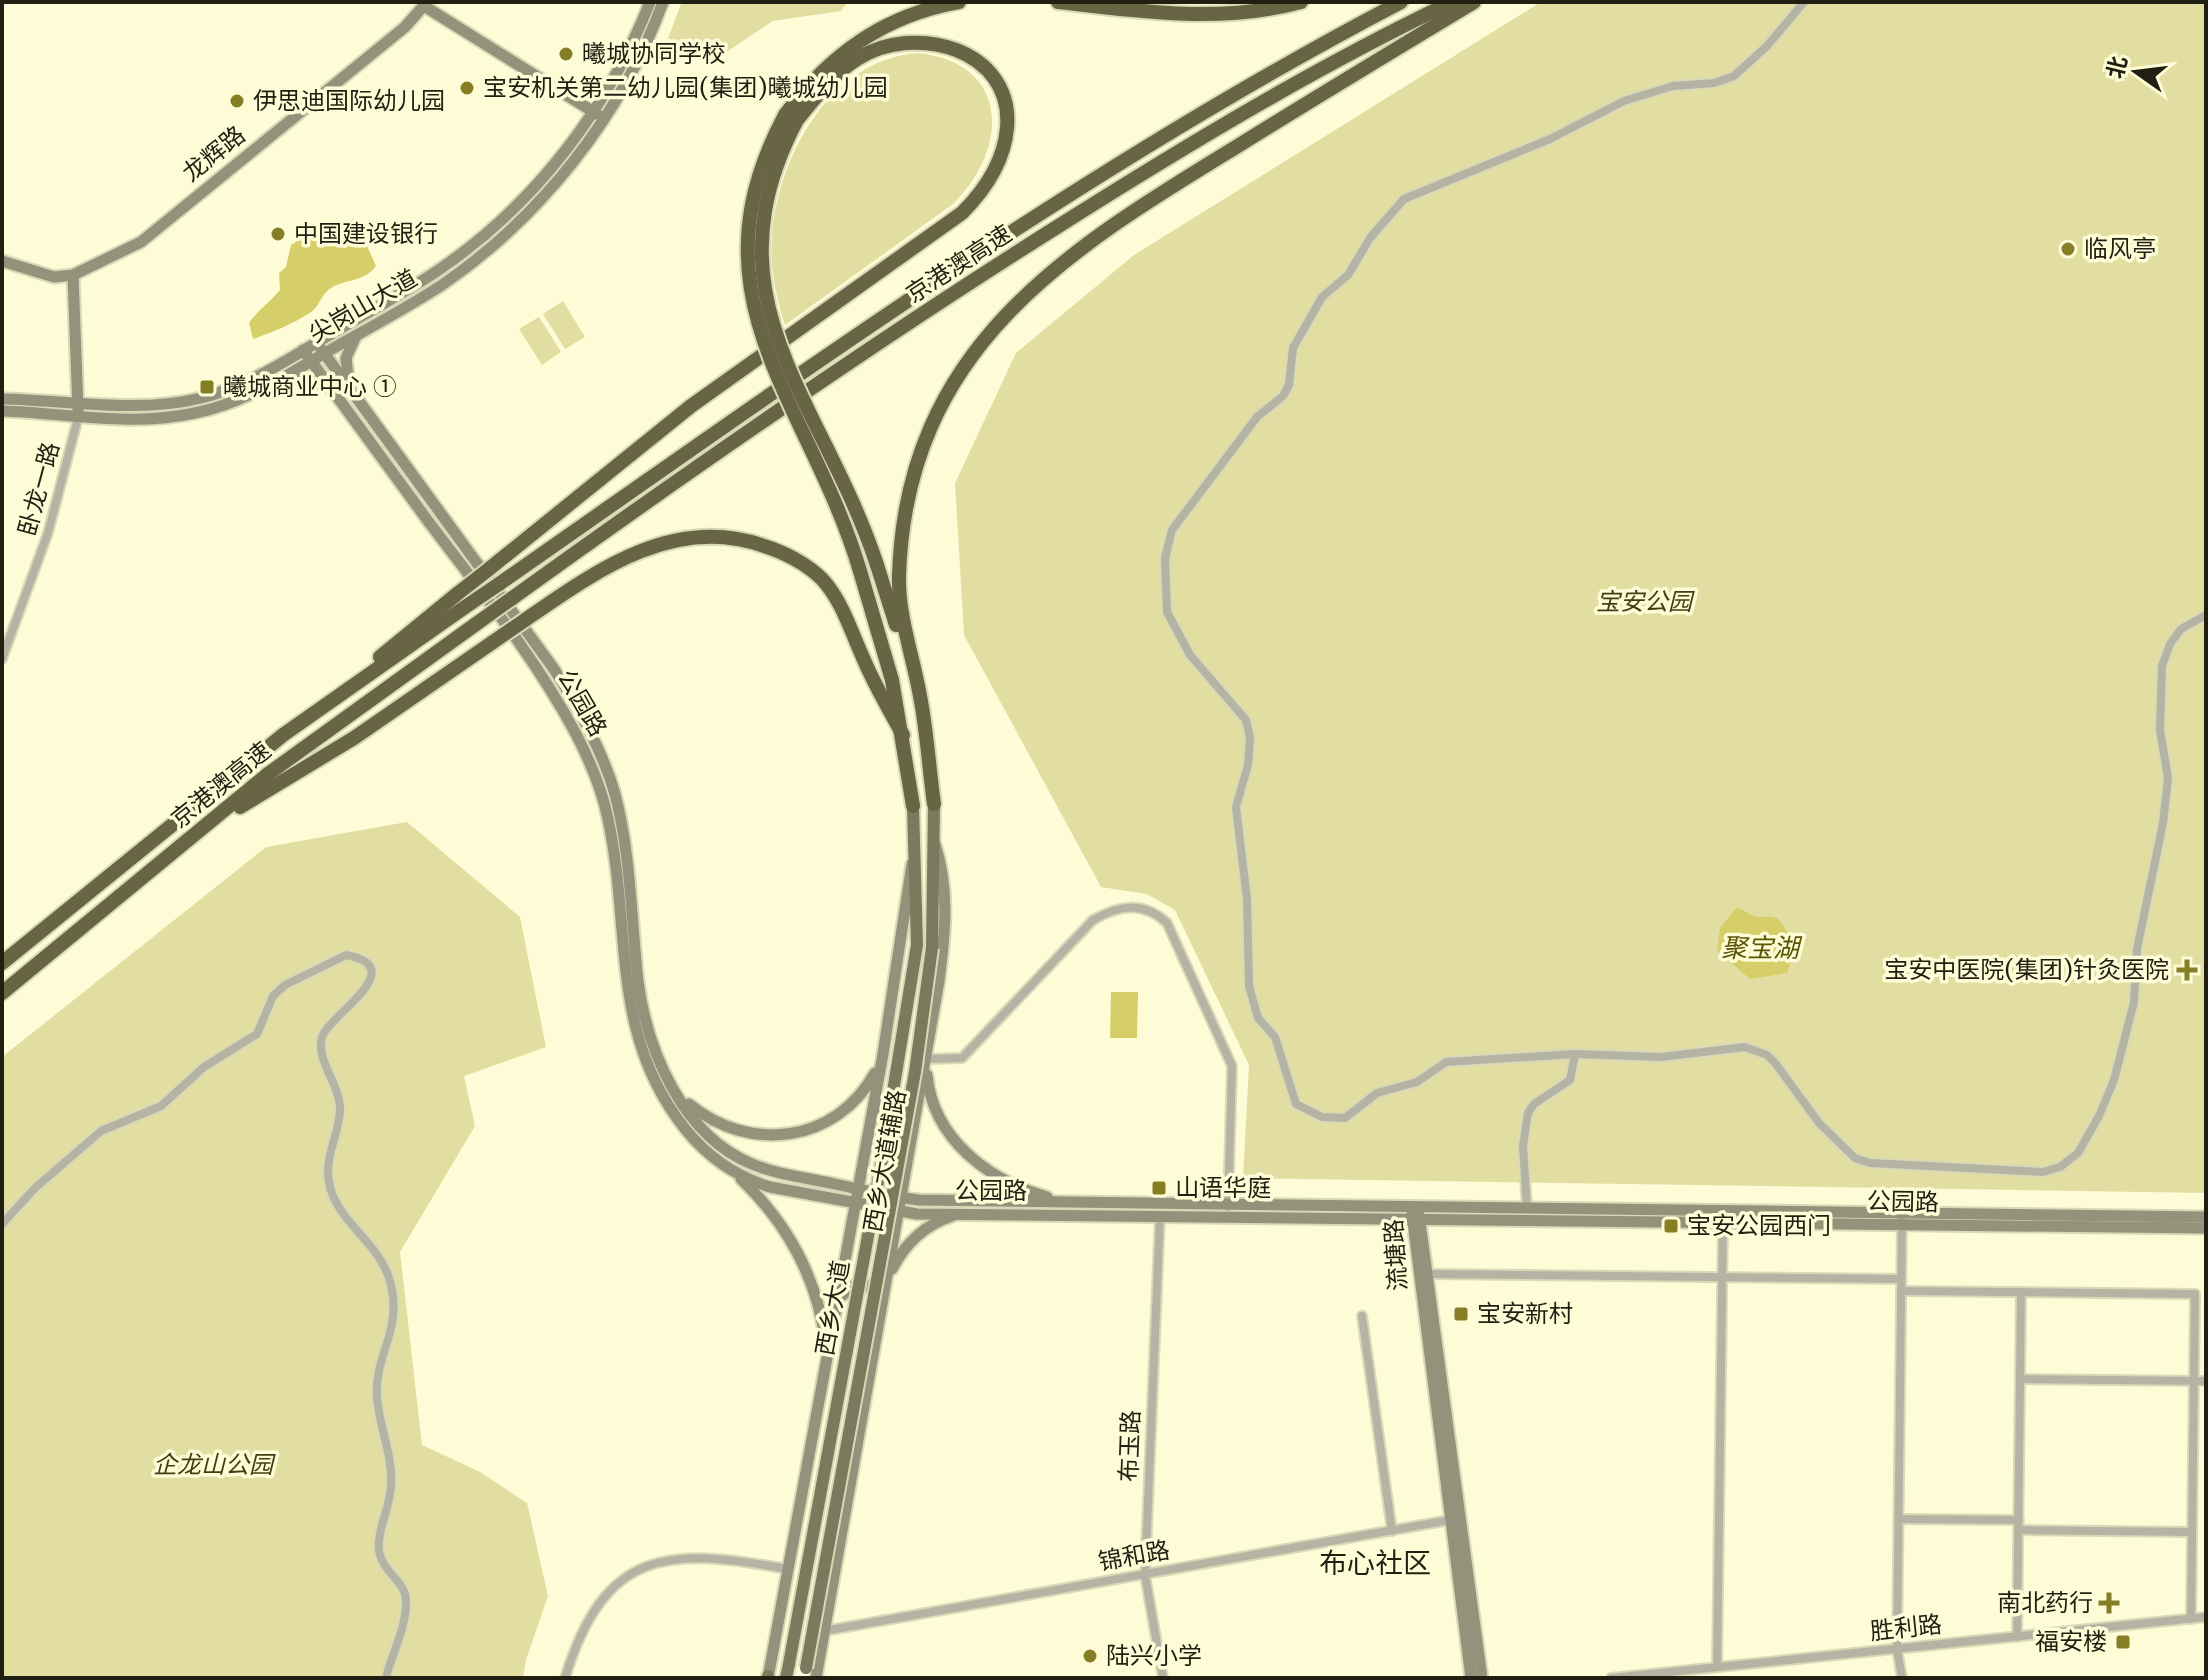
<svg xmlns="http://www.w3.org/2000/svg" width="2208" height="1680" viewBox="0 0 2208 1680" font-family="Merriweather,'Noto Sans SC',serif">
<rect width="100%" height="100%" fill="#fefcd7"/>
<g fill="#e2dea2">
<path d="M 682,2 L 848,2 L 841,11 L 773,21 L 713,61 L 668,38 Z"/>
<path d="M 1541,2 L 2206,2 L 2206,1193 L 1243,1178 L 1249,1065 L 1175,910 L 1147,894 L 1101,887 L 964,635 L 955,483 L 1016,353 L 1134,255 Z"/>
<path d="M 918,53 C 1011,63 1009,149 953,204 L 785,325 C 776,297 769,265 772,234 C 779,155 831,59 918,53 Z"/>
<path d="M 563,301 L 585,337 L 565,349 L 543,314 Z"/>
<path d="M 539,317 L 561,352 L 542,365 L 519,329 Z"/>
<path d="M 407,822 L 520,917 L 546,1047 L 464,1076 L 475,1126 L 400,1252 L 422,1445 L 480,1472 L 527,1503 L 548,1596 L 526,1660 L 523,1678 L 2,1678 L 2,1057 L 266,847 Z"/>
</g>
<g fill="#d6ce68">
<path d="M 355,219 L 376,266 C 363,283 347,278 331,288 C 321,294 320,306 311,312 C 293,324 273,332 253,339 L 249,323 C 259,309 270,302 280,290 L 279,273 L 286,267 L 291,245 L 321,226 Z"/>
<path d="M 1737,907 C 1743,909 1748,914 1754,916 C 1762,919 1772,913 1779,920 C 1793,935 1794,956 1787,973 L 1750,979 L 1717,951 L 1720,928 Z"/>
<path d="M 1111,992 L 1138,992 L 1137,1038 L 1110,1038 Z"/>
</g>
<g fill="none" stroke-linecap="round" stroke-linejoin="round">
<g stroke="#dad9b7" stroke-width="12">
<g id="street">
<path d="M 1804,2 L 1767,46 L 1734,76 L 1714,83 L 1673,86 L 1624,101 L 1550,139 L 1404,199 L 1370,238 L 1348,275 L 1322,297 L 1293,348 L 1289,385 L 1283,396 L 1257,417 L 1172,530 L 1165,558 L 1167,612 L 1190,655 L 1246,720 L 1250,738 L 1248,765 L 1236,807 L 1247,899 L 1249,986 L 1258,1018 L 1275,1037 L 1296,1104 L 1322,1117 L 1345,1118 L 1377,1093 L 1417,1082 L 1446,1062 L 1575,1054 L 1661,1057 L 1745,1047 L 1767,1055 L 1776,1064 L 1819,1123 L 1855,1158 L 1870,1163 L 2043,1172 L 2060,1167 L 2078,1153 L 2099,1116 L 2114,1080 L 2134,1002 L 2137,949 L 2163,823 L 2168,778 L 2160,730 L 2162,666 L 2170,644 L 2181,629 L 2206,615"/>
<path d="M 2,659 L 48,533 L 78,418"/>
<path d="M 926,1059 L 962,1058 L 1093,920 C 1119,905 1143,901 1167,923 L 1232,1066 L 1228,1207"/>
<path d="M 1527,1208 L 1523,1146 L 1528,1113 L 1534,1104 L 1570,1080 L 1575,1054"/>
<path d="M 1160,1215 L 1145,1575 L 1163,1678"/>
<path d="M 2,1224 L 35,1188 L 101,1131 L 161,1106 L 204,1067 L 257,1034 L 273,996 L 285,985 L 346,955 C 413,967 328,1016 322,1037 C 316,1061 338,1081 340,1106 C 341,1129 328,1148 328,1171 C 328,1218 376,1237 389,1278 C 405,1329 374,1353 377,1397 C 379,1427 393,1454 391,1486 C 390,1508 377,1529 379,1551 C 382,1572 407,1582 406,1602 C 406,1629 392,1653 386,1678"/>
<path d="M 1428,1274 L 1901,1279"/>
<path d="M 1901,1291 L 2195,1294 L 2191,1619"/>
<path d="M 1362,1316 L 1392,1531"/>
<path d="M 2020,1379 L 2206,1381"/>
<path d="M 1899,1519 L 2019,1520"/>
<path d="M 2019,1530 L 2192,1532"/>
<path d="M 824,1631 L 1450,1520"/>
<path d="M 2017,1637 L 2021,1293"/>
<path d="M 1717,1667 L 1723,1222"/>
<path d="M 565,1678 C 605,1548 668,1547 787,1569"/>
<path d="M 1611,1678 L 2206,1617"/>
<path d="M 1902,1678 L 1897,1649 L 1902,1219"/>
</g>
</g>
<g stroke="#dad9b7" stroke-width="15">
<g id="secondary">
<path d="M 424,6 L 597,114"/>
<path d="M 2,261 L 54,277 L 73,275 L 141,242 L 405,27 L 427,2"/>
<path d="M 73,275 L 78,410"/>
<path d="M 316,342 L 554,669 C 579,708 602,749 615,794 C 631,855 631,919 638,981 C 647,1051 683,1136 752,1164 C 778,1175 808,1178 835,1184 C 863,1190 891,1197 919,1200 L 2206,1217"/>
<path d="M 303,350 C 345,407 386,464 428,521 C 480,590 535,657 576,734 C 590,761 602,789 608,819 C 632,929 609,1035 686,1130 C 708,1157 737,1177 770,1187 L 917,1214 L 2206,1228"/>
<path d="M 285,380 L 306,379 L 329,388"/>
<path d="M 349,384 L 346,358 L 356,336"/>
<path d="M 2,399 C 68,400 135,414 201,398 C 250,386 293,356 336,331 C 371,310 407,292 440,269 C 535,204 608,109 650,2"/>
<path d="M 2,411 C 67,413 130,427 195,413 C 246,403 288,374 332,349 C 369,328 407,308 442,285 C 541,217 622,115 663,2"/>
<path d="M 927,1075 C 933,1139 989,1181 1047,1197"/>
<path d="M 876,1099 L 876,1108 L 887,1121 L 904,1122 L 911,1117"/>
<path d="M 689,1104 C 750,1154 836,1143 875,1073"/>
<path d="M 741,1179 C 789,1225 818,1280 826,1345"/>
<path d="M 1412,1214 L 1471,1678"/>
<path d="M 1419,1215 L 1482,1678"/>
<path d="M 892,1269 C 905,1244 924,1225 952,1216"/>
<path d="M 839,1298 L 855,1285 L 869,1286 L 880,1297"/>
<path d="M 768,1678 L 883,1054 L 912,864"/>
<path d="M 816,1678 L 939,981 C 945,935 950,890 935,844"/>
</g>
</g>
<g stroke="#dad9b7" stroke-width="16">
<g id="primary">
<path d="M 913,806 L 917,945"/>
<path d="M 932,948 L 934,804"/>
<path d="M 768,1678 L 768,1676"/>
<path d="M 786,1678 L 789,1664"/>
</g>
</g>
<g stroke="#dad9b7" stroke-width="18">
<g id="highway">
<path d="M 1058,2 C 1141,11 1218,24 1301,2"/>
<path d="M 785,115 C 830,54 885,15 959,2"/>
<path d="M 877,565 L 896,625"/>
<path d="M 489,569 L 691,406 L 962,213 C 985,190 1004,162 1007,128 C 1014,49 915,22 857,59 C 833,74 815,98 797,120"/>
<path d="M 860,571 L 892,680 L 913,806"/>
<path d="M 499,584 C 792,380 1083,168 1401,2"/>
<path d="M 511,599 C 690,470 871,344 1057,227 C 1185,146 1316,67 1452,2"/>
<path d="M 525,620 C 596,571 674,514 764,546 C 784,552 807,564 822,579 C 843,602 851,632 864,660 C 875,686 890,711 903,735"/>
<path d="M 380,657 L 457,594"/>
<path d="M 934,804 C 929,768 927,731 920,696 C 913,656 898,616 899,576 C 906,348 1065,251 1241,144 C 1318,96 1396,49 1474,2"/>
<path d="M 240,807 L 354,738 L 493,642"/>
<path d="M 2,963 L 283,735 L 465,607"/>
<path d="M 2,993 L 268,774 L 476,624"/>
</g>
</g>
<use href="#street" stroke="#b5b4a4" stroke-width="8"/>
<use href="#secondary" stroke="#93927b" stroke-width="11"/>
<use href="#primary" stroke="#7c7a5e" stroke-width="12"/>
<use href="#highway" stroke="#686545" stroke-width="14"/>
<g stroke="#dad9b7" stroke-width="16" stroke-linecap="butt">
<g id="primary-bridge">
<path d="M 789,1664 L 880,1171 L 917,945"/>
<path d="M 806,1668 L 915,1072 L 932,948"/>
</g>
</g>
<g stroke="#dad9b7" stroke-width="18" stroke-linecap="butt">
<g id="highway-bridge">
<path d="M 785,115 C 686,299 810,402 860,571"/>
<path d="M 797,120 C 702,300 823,400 877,565"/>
<path d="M 457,594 L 489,569"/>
<path d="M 465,607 L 499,584"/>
<path d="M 476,624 L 511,599"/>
<path d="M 493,642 L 525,620"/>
</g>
</g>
<use href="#primary-bridge" stroke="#7c7a5e" stroke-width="12"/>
<use href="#highway-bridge" stroke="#686545" stroke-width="14"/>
</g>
<g fill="#867e25" stroke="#fefcd7" stroke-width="3">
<circle cx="566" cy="54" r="8"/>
<circle cx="467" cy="88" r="8"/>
<circle cx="237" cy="101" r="8"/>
<circle cx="278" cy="234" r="8"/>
<circle cx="2068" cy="249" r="8"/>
<rect x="199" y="379" width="16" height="16" rx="4"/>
<path d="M2183 958h8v8h8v8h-8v8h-8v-8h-8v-8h8z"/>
<rect x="1151" y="1180" width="16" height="16" rx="4"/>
<rect x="1663" y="1218" width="16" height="16" rx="4"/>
<rect x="1453" y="1306" width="16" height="16" rx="4"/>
<path d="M2105 1591h8v8h8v8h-8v8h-8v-8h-8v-8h8z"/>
<rect x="2115" y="1634" width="16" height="16" rx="4"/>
<circle cx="1090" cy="1656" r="8"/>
</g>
<g text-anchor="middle" stroke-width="7" stroke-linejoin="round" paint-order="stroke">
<g font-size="24" fill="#201f11" stroke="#fefcd7" text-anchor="start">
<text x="582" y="62">曦城协同学校</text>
<text x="483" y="96">宝安机关第二幼儿园(集团)曦城幼儿园</text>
<text x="253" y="109">伊思迪国际幼儿园</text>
<text x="294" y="242">中国建设银行</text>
<text x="2084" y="257">临风亭</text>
<text x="223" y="395">曦城商业中心 ①</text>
<text x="2169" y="978" text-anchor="end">宝安中医院(集团)针灸医院</text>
<text x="1175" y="1196">山语华庭</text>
<text x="1687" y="1234">宝安公园西门</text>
<text x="1477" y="1322">宝安新村</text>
<text x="2093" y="1611" text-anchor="end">南北药行</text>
<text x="2107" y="1650" text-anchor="end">福安楼</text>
<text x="1106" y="1664">陆兴小学</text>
</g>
<g font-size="24" fill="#201f11" stroke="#fefcd7">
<text transform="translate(214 154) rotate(-39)" y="8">龙辉路</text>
<text transform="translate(959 264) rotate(-33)" y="8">京港澳高速</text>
<text transform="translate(363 306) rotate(-30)" y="8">尖岗山大道</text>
<text transform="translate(39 489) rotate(-75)" y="8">卧龙一路</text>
<text transform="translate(582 703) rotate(60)" y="8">公园路</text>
<text transform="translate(221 785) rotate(-39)" y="8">京港澳高速</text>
<text transform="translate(885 1161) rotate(-80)" y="8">西乡大道辅路</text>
<text x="991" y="1199">公园路</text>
<text transform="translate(1903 1202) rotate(1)" y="8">公园路</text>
<text transform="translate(1396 1255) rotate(-94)" y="8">流塘路</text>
<text transform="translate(833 1308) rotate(-80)" y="8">西乡大道</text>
<text transform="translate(1130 1446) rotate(-88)" y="8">布玉路</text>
<text transform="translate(1134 1556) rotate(-10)" y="8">锦和路</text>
<text transform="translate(1906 1628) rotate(-6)" y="8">胜利路</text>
</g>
<g font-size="24" font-style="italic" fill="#423e13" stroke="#fefcd7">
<text x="1644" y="610">宝安公园</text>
<text x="213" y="1473">企龙山公园</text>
</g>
<g font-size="26" font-style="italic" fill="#5c5503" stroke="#fefcd7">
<text x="1760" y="957">聚宝湖</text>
</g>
<g font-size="28" fill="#201f11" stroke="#fefcd7">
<text x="1375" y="1573">布心社区</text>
</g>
</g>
<rect width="2208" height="1680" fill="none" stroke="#201f11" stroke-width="8"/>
<g transform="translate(2136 72) rotate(284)" stroke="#fefcd7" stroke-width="6" paint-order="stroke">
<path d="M0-6L14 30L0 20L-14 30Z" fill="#201f11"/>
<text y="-12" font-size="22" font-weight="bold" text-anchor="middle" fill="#201f11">北</text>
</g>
</svg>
